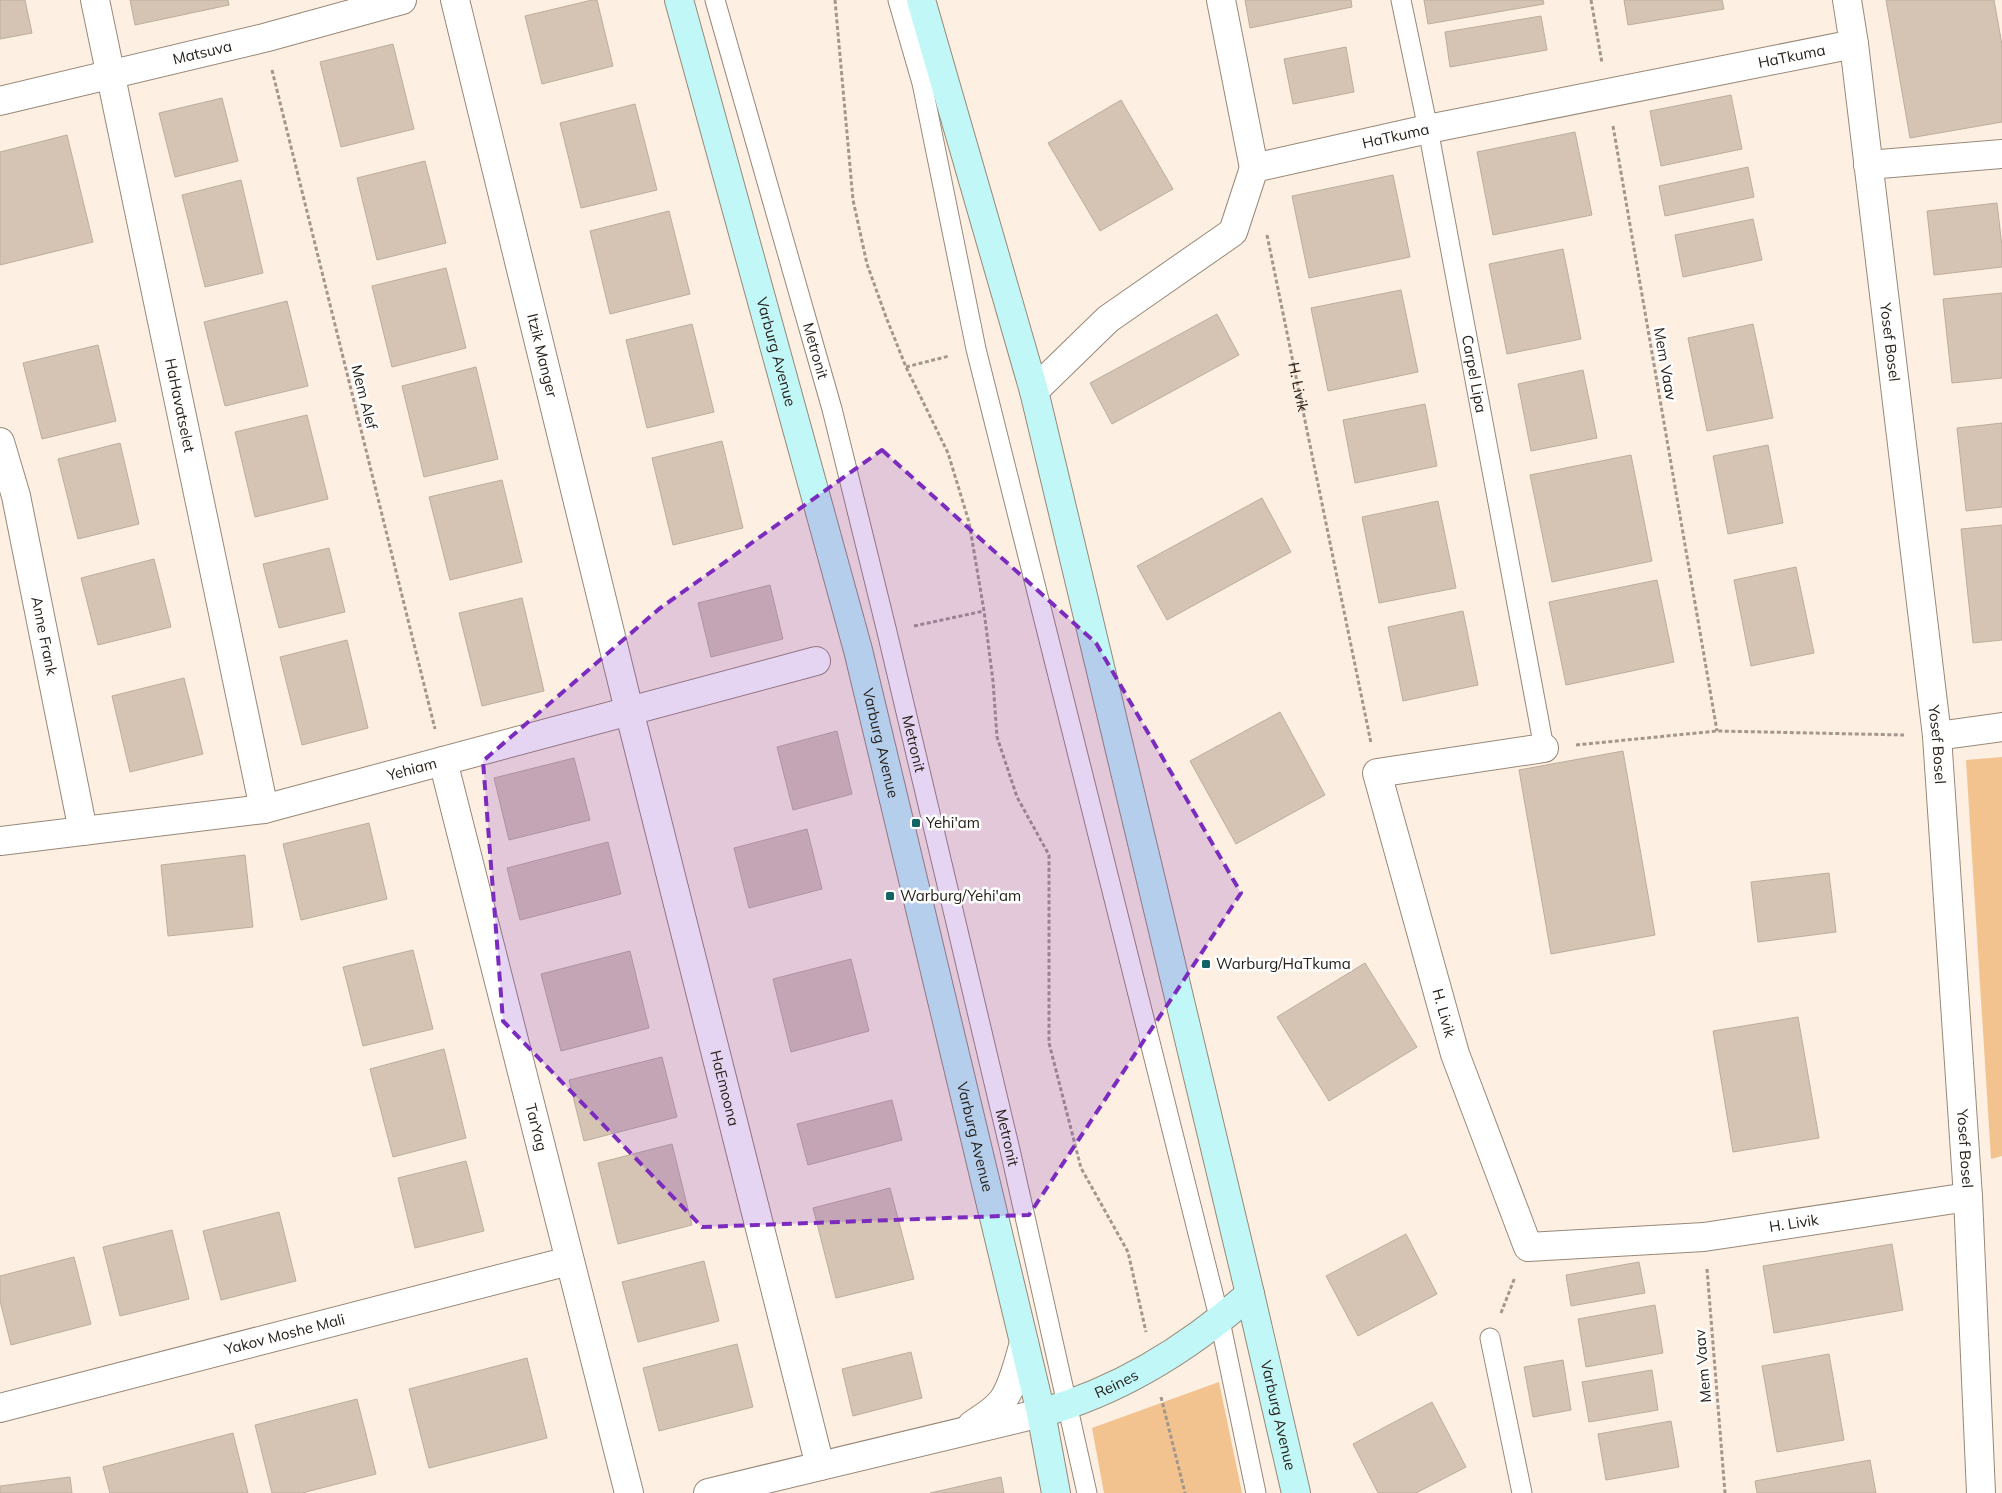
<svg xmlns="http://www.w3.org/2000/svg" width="2002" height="1493" viewBox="0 0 2002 1493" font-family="Mulish,sans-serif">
<rect width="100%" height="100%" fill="#fdefe1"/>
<g fill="#f2c28f">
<path d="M 2002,757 L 2002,1156 L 1991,1159 L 1966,760 Z"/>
<path d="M 1219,1382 L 1242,1493 L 1104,1493 L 1092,1428 Z"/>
</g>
<g fill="#d5c4b3" stroke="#bdad9c">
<path d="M 0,0 L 25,0 L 32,33 L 0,39 Z"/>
<path d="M 130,0 L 228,0 L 229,5 L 135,25 Z"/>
<path d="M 592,0 L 597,0 L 613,66 L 542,84 L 525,16 Z"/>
<path d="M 1245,0 L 1351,0 L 1352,7 L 1250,28 Z"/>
<path d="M 1424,0 L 1543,0 L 1544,4 L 1428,24 Z"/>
<path d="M 1624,0 L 1722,0 L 1724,9 L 1628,25 Z"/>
<path d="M 1886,0 L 1994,0 L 2002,45 L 2002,122 L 1910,138 Z"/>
<path d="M 1541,16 L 1547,50 L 1450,67 L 1445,32 Z"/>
<path d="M 393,44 L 414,129 L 341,147 L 320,62 Z"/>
<path d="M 1346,47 L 1354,92 L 1293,104 L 1284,59 Z"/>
<path d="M 1731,95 L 1742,149 L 1661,166 L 1650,111 Z"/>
<path d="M 222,98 L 238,161 L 175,177 L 159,113 Z"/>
<path d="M 1121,100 L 1173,189 L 1100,231 L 1048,143 Z"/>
<path d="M 635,104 L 657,190 L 581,208 L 560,123 Z"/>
<path d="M 1575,132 L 1592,215 L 1493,235 L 1477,152 Z"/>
<path d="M 67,135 L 93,242 L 0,265 L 0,152 Z"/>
<path d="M 425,161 L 446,243 L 377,260 L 357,178 Z"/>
<path d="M 1748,167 L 1754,197 L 1665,216 L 1659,186 Z"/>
<path d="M 1393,175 L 1410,257 L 1309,278 L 1292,196 Z"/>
<path d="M 241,180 L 263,273 L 205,287 L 182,195 Z"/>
<path d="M 1997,203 L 2002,247 L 2002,267 L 1934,275 L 1927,211 Z"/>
<path d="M 669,211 L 690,294 L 610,314 L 590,231 Z"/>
<path d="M 1753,219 L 1762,260 L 1683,277 L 1675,235 Z"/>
<path d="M 1563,249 L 1581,339 L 1507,354 L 1489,264 Z"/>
<path d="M 446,268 L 466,348 L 392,367 L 372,286 Z"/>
<path d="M 1401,290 L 1418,372 L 1328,391 L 1311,308 Z"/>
<path d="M 2002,293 L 2002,378 L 1952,383 L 1943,299 Z"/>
<path d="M 287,301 L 308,386 L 225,406 L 204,322 Z"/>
<path d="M 1217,314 L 1239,355 L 1112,424 L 1090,383 Z"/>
<path d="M 692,324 L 714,412 L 647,428 L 626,340 Z"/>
<path d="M 1753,324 L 1773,418 L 1707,431 L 1688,338 Z"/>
<path d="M 98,345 L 116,421 L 42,439 L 23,363 Z"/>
<path d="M 476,367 L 498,459 L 424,477 L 402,386 Z"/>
<path d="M 1583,370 L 1597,438 L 1531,451 L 1518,384 Z"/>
<path d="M 1425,404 L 1437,466 L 1355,483 L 1343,420 Z"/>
<path d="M 307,415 L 328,499 L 255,517 L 235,432 Z"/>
<path d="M 2002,423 L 2002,507 L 1966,511 L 1957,428 Z"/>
<path d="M 722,441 L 743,528 L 673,545 L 652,458 Z"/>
<path d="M 120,443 L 139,524 L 78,539 L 58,459 Z"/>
<path d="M 1768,445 L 1783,523 L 1728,534 L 1713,456 Z"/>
<path d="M 1631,455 L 1652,561 L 1552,582 L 1530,475 Z"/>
<path d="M 502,480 L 522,562 L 450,580 L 429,497 Z"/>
<path d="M 1262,498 L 1291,552 L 1167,620 L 1137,566 Z"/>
<path d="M 1438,501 L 1456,588 L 1379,603 L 1362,517 Z"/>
<path d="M 2002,525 L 2002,640 L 1973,643 L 1961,529 Z"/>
<path d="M 329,548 L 345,612 L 279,628 L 263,564 Z"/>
<path d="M 154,559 L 171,627 L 98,645 L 81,578 Z"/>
<path d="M 1796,567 L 1814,653 L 1751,666 L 1734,580 Z"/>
<path d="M 1657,580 L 1674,662 L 1566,685 L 1549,602 Z"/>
<path d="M 770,585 L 783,639 L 711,657 L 698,603 Z"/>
<path d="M 522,598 L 544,691 L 482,706 L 459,613 Z"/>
<path d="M 1463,611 L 1478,685 L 1403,701 L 1388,627 Z"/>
<path d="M 347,640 L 368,728 L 302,745 L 280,657 Z"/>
<path d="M 184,678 L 203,754 L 130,772 L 112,696 Z"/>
<path d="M 1280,712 L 1325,795 L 1236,844 L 1190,761 Z"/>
<path d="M 837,731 L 852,794 L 793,810 L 777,747 Z"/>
<path d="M 1623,751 L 1655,935 L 1551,954 L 1519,770 Z"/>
<path d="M 574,758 L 590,820 L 509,840 L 494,778 Z"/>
<path d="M 369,823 L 387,899 L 301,920 L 283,844 Z"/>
<path d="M 807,829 L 822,889 L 749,908 L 734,848 Z"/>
<path d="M 608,842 L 621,894 L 520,920 L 507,868 Z"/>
<path d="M 245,855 L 253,927 L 168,936 L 161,865 Z"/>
<path d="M 1829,873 L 1836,932 L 1758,942 L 1751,882 Z"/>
<path d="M 413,950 L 433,1029 L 363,1046 L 343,967 Z"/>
<path d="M 630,951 L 649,1028 L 561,1051 L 541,974 Z"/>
<path d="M 851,959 L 869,1031 L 791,1052 L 773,979 Z"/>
<path d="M 1365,963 L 1417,1047 L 1329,1101 L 1277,1017 Z"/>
<path d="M 1798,1017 L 1819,1138 L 1733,1152 L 1713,1031 Z"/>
<path d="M 444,1049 L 466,1138 L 393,1157 L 370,1069 Z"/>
<path d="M 662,1057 L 677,1117 L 584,1141 L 569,1080 Z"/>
<path d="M 892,1100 L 902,1140 L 808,1165 L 797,1124 Z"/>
<path d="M 672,1144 L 692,1225 L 618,1244 L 598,1163 Z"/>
<path d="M 466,1161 L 484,1231 L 415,1248 L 398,1178 Z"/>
<path d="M 890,1188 L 914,1279 L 836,1298 L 813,1208 Z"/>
<path d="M 279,1212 L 296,1281 L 221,1300 L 203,1231 Z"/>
<path d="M 172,1230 L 189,1299 L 120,1316 L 103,1247 Z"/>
<path d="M 1406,1234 L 1437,1294 L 1358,1336 L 1326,1276 Z"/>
<path d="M 1892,1244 L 1903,1310 L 1774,1333 L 1763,1266 Z"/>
<path d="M 74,1257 L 91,1324 L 11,1345 L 0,1301 L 0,1276 Z"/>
<path d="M 704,1261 L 719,1321 L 638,1342 L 622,1282 Z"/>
<path d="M 1639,1262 L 1645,1293 L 1571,1306 L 1566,1275 Z"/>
<path d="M 1655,1305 L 1663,1353 L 1586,1367 L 1578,1319 Z"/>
<path d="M 737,1344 L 753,1407 L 659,1431 L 643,1368 Z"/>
<path d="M 911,1352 L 922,1398 L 853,1416 L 842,1369 Z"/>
<path d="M 1829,1354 L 1844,1440 L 1777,1452 L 1762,1366 Z"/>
<path d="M 527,1358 L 547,1438 L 429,1468 L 409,1389 Z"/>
<path d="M 1563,1360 L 1571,1410 L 1533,1417 L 1524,1367 Z"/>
<path d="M 1652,1370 L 1658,1410 L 1589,1422 L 1582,1382 Z"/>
<path d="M 357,1399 L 376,1474 L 302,1493 L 272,1493 L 255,1425 Z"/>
<path d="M 1432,1402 L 1466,1467 L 1416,1493 L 1378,1493 L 1353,1444 Z"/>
<path d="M 1671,1421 L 1679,1467 L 1606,1480 L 1598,1434 Z"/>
<path d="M 233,1433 L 248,1493 L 110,1493 L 103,1467 Z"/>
<path d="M 1870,1460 L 1876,1493 L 1757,1493 L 1755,1481 Z"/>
<path d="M 70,1477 L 72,1493 L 0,1493 L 0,1486 Z"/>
<path d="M 1001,1477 L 1004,1493 L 930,1493 Z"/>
</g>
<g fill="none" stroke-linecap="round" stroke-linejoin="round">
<g stroke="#988878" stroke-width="21">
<g id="lane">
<path id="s2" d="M 715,0 L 832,409 L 887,632 L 1010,1150 L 1087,1493"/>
<path d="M 898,0 L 922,83 L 976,349 L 1220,1321 L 1256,1493"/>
<path id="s3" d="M 1401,0 L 1428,129 L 1544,748"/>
<path d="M 1490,1338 L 1522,1493"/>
</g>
</g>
<g stroke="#988878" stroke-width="30">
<g id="street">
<path id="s4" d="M 95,0 L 264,809"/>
<path id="s5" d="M 455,0 L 629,710 L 820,1466"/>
<path d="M 1221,0 L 1254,168"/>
<path id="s6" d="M 1847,0 L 1854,44 L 1937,736 L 1968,1197 L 1981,1493"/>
<path id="s7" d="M 0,101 L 264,38 L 402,0"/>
<path d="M 1868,165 L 2002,154"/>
<path id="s8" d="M 1034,391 L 1108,319 L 1233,232 L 1254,168 L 1428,129 L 1854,44"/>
<path id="s9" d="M 0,442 L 16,496 L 83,831"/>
<path d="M 1937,736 L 2002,727"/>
<path id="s10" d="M 1544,748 L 1377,773 L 1455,1054 L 1528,1247 L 1704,1237 L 1968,1197"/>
<path id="s11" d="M 443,761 L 629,1493"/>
<path id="s12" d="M 0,841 L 264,809 L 816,661"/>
<path id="s13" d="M 0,1408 L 569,1261"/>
<path d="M 972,1425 C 982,1418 995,1411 1003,1400 C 1014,1384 1018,1362 1024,1343"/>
<path d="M 708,1493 L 1041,1413"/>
</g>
</g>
<g stroke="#988878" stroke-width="30">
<g id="secondary">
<path id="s14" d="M 679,0 L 858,650 L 1041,1413 L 1056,1493"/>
<path id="s15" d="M 921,0 L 1034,391 L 1250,1294 L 1296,1493"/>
<path id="s16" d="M 1041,1413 C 1120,1391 1189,1348 1250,1294"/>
</g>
</g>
<g stroke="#a3978d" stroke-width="3" stroke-dasharray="4 2.5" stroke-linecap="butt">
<path d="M 835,0 L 853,200 L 867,264 L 886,317 L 906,367 L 948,453 L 969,522 L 984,611 L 993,681 L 997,737 L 1017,797 L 1049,855 L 1049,1043 L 1081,1168 L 1128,1252 L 1146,1332"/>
<path d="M 1591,0 L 1602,63"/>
<path d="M 272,70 L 435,729"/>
<path d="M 1613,126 L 1717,731"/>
<path id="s1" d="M 1267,235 L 1371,743"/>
<path d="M 906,367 L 949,356"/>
<path d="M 914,626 L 984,611"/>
<path d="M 1576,745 L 1717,731 L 1904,735"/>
<path d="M 1707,1269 L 1725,1493"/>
<path d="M 1501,1313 L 1515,1277"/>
<path d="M 1161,1397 L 1185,1493"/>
</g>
<use href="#lane" stroke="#fff" stroke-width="19"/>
<use href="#street" stroke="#fff" stroke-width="28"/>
<use href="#secondary" stroke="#c2f7f8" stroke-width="28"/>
</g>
<path fill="#7b2cbf" fill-opacity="0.2" stroke="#7b2cbf" stroke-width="4" stroke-dasharray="10 6" stroke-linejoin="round" d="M 882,450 L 1096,643 L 1241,893 L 1029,1215 L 702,1227 L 503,1021 L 483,761 L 659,609 Z"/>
<g fill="#136365" stroke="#fff" stroke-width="2">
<rect x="911" y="818" width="10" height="10" rx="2.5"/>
<rect x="885" y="891" width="10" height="10" rx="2.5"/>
<rect x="1201" y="959" width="10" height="10" rx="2.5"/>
</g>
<g text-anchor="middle" stroke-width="5" stroke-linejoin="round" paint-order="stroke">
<g font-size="15" fill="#27201a" stroke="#fff">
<text dy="5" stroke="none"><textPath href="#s7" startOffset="208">Matsuva</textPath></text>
<text dy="5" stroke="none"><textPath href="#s8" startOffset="872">HaTkuma</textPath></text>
<text dy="5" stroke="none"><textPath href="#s8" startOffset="468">HaTkuma</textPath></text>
<text dy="5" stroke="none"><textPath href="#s6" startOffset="345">Yosef Bosel</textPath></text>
<text dy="5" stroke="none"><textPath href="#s2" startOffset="365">Metronit</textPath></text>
<text dy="5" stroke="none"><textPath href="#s14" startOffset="365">Varburg Avenue</textPath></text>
<text dy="5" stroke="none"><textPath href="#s5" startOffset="366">Itzik Manger</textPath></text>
<text transform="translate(1665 364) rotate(80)" y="5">Mem Vaav</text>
<text dy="5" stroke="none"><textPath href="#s3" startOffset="381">Carpel Lipa</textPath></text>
<text dy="5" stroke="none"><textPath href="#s1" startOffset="155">H. Livik</textPath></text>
<text transform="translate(364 397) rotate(76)" y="5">Mem Alef</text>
<text dy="5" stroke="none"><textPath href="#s4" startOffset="414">HaHavatselet</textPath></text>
<text dy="5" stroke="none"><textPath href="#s9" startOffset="199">Anne Frank</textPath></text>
<text dy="5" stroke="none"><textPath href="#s14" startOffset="770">Varburg Avenue</textPath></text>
<text dy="5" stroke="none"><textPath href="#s2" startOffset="770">Metronit</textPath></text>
<text dy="5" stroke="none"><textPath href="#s6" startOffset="750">Yosef Bosel</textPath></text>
<text dy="5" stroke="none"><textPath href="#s12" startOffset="419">Yehiam</textPath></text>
<text dy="5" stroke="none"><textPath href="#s10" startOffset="418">H. Livik</textPath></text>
<text dy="5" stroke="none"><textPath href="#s5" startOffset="1121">HaEmoona</textPath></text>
<text dy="5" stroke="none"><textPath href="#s11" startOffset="378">TarYag</textPath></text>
<text dy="5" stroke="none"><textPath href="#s14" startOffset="1175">Varburg Avenue</textPath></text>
<text dy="5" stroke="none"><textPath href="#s2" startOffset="1175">Metronit</textPath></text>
<text dy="5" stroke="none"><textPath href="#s6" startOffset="1155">Yosef Bosel</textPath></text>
<text dy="5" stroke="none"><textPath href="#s10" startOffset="934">H. Livik</textPath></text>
<text dy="5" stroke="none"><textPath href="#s13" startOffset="294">Yakov Moshe Mali</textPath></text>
<text transform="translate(1703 1366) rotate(-95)" y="5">Mem Vaav</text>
<text dy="5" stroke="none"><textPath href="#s16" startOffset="81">Reines</textPath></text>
<text dy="5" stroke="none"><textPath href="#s15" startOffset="1460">Varburg Avenue</textPath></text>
</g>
<g font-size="15" fill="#27201a" stroke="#fff" text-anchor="start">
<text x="926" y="828">Yehi'am</text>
<text x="900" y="901">Warburg/Yehi'am</text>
<text x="1216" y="969">Warburg/HaTkuma</text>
</g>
</g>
</svg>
